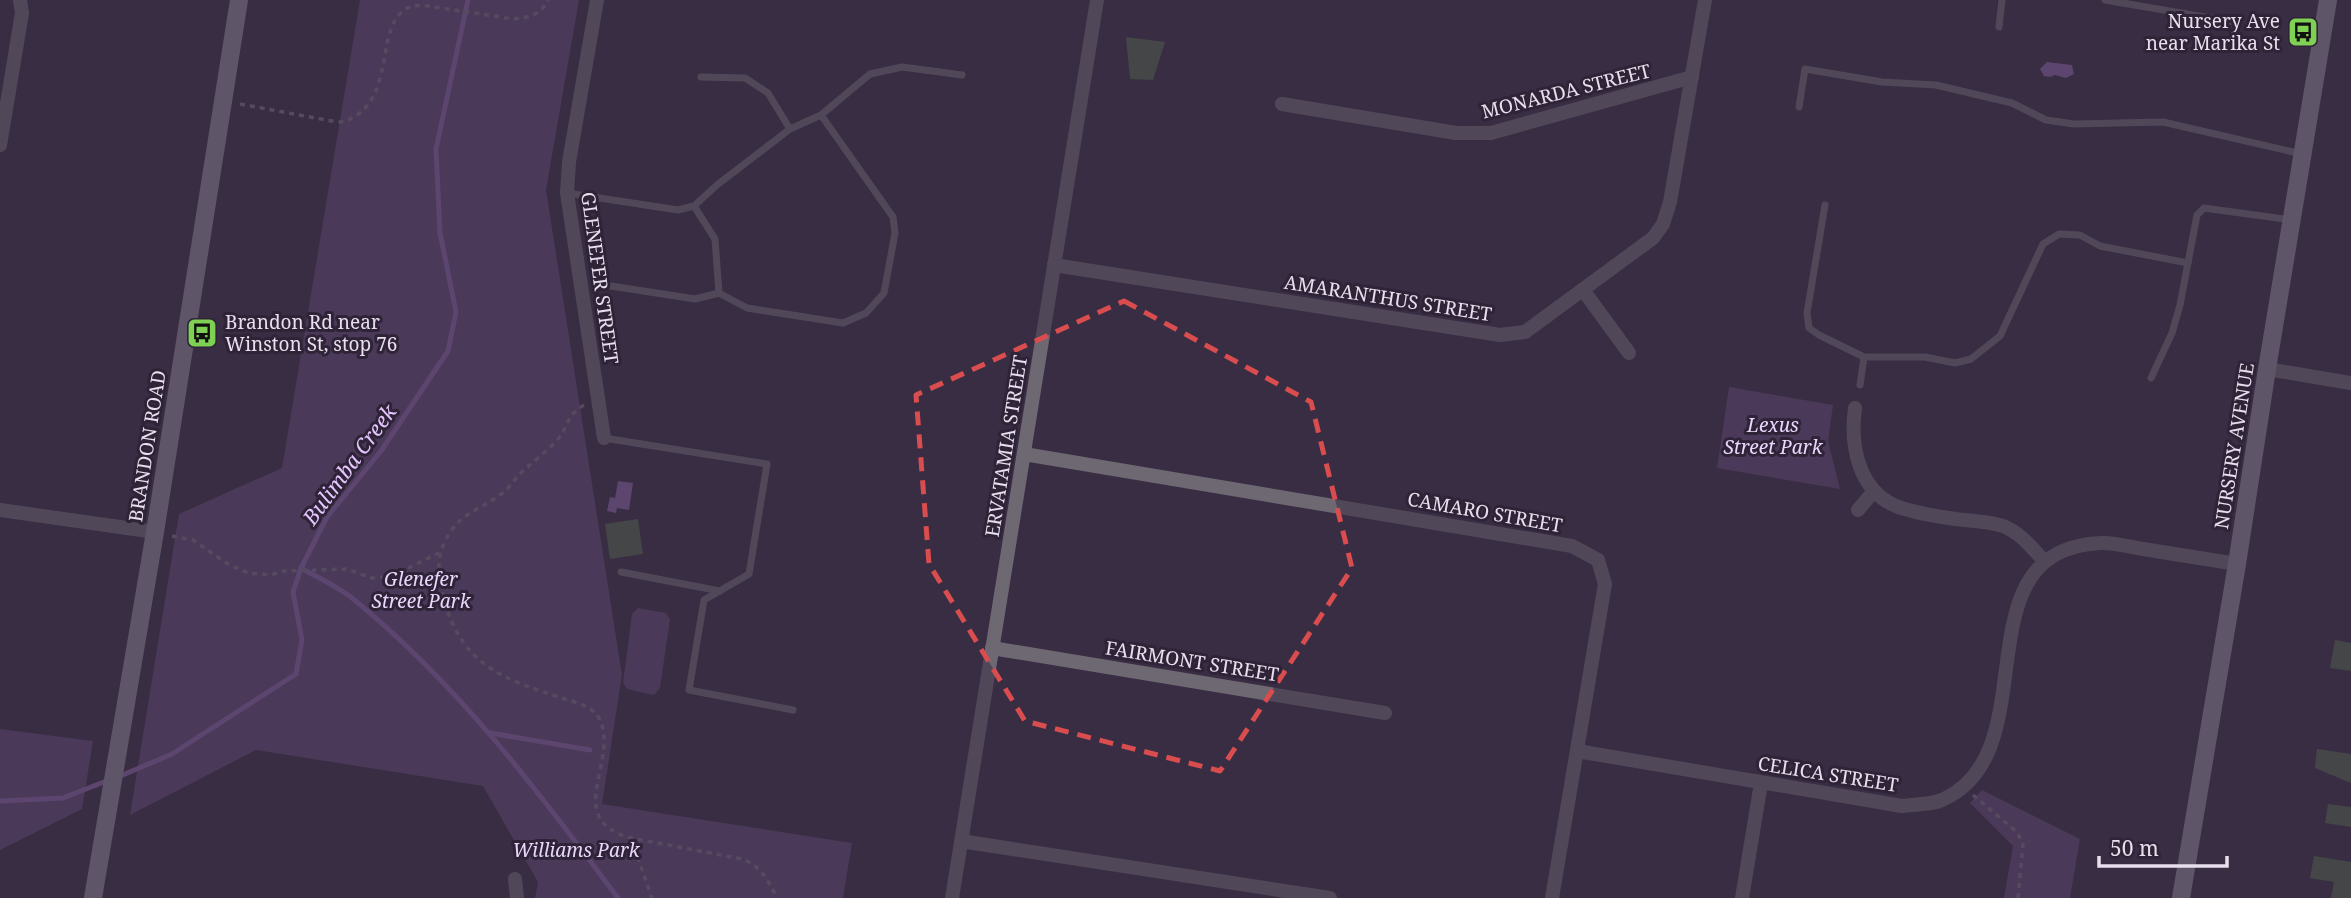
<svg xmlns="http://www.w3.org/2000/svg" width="2351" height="898" viewBox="0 0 2351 898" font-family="'Noto Serif',serif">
<rect width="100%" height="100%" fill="#392d43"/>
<g fill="#5f4871">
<path d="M 360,0 L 579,0 L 546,190 L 622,675 L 602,804 L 852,843 L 843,898 L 535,898 L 538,882 L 483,786 L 256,750 L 130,815 L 179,514 L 282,468 Z"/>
<path d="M 1729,387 L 1833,405 L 1828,441 L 1840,489 L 1717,468 Z"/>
<path d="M 638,608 L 666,613 L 670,619 L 660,688 L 654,695 L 627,689 L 623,683 L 632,614 Z"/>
<path d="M 0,729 L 93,741 L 82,809 L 0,850 Z"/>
<path d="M 1982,790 L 2080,839 L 2070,898 L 2004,898 L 2013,846 L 1970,803 Z"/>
</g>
<g fill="#8762a3">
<path d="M 2047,62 L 2072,65 L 2074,74 L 2066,78 L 2055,75 L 2050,77 L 2044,76 L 2040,69 Z"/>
<path d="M 618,481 L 633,483 L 629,510 L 617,508 L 616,513 L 607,511 L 610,497 L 615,498 Z"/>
</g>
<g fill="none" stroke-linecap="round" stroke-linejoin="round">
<g stroke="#8762a3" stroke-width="5">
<path d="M 301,568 C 318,578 337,586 352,598 C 457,683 538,791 618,898"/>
<path d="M 490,733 L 590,750"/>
<path d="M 118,777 L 172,754 L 296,674 L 302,640 L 293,592 L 301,568 L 327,517 L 381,451 L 448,351 L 456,312 L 440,233 L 436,149 L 468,0"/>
<path d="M 0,801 L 63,798 L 109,780"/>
</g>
</g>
<g fill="#55654e">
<path d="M 1126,37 L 1165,42 L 1153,80 L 1130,79 Z"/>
<path d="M 638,519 L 643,554 L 610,559 L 605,524 Z"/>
<path d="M 2335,640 L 2351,643 L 2351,671 L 2330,668 Z"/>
<path d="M 2317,749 L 2351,754 L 2351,783 L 2315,768 Z"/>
<path d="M 2328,804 L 2351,807 L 2351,827 L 2325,823 Z"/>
<path d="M 2314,856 L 2351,862 L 2351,898 L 2331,898 L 2334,882 L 2310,878 Z"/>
</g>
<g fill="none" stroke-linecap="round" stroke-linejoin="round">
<g stroke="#796e81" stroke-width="3.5" stroke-dasharray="5 5" stroke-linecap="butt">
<path d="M 240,104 L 337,122 C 346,122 349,120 357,115 C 392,91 378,32 402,12 C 408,6 414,6 422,5 L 513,19 C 528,18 541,15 548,0"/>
<path d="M 584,405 C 567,415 569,424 559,438 C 549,450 535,460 524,470 C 517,476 512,484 506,490 C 489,506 464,511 451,531 C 436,553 437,571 443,596 C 461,666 503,679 565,699 C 578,703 594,707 600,720 C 619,761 562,820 631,838 L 742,859 C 761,866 768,880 777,898"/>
<path d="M 172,536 L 193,540 L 228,564 L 248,573 L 270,575 L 285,571 L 346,569 L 372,578 L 390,577 L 439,553"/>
<path d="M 1973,795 L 2017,832 L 2023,844 L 2018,898"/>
<path d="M 631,838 L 652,898"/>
</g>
<g stroke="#6e6873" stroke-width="7">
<path d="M 2105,0 L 2234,22"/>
<path d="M 1999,27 L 2002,0"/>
<path d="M 701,77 L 745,78 L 768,93 L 790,129"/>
<path d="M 1799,107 L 1805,69 L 1882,82 L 1936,85 L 2012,103 L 2046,120 L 2074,124 L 2163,122 L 2302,154"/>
<path d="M 567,193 L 678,210 L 694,206 L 717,185 L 790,129 L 821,115 L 870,74 L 902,67 L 962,75"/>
<path d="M 1825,205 L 1807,313 L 1809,328 L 1819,335 L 1864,357 L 1925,357 L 1955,363 L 1971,359 L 2000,336 L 2043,244 L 2059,234 L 2080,235 L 2100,246 L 2188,263"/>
<path d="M 694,206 L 715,239 L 719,293"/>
<path d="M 611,286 L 695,299 L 719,293 L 747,308 L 843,323 L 866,313 L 884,293 L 895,233 L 893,217 L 821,115"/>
<path d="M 2151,378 L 2172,333 L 2180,305 L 2197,215 L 2204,208 L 2291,220"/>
<path d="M 1860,385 L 1864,357"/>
<path d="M 604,438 L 767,464 L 749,574 L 704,600 L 689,690 L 793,710"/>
<path d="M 621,572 L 720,591"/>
</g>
<g stroke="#6e6873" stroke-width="14">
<path d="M 597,0 L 569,162 L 567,193 L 604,438"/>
<path d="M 1282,104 L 1456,133 L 1491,133 L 1692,77"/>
<path d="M 0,145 L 22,13 L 20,0"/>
<path d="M 1054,265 L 1500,335 L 1525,332 L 1653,238 L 1663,224 L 1670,202 L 1705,0"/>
<path d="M 1583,290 L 1629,353"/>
<path d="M 2267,369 L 2351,383"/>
<path d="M 1855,408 C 1850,445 1858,490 1896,506 C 1913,513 1936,516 1955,519 C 1970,521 1989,521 2003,526 C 2021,533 2032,548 2044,561"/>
<path d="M 1024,454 L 1572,546 L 1598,560 L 1605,584 L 1552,898"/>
<path d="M 0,510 L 155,532"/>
<path d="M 1858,510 L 1874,491"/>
<path d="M 992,648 L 1385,713"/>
<path d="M 1577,751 L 1902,806 C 1915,804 1933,805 1944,799 C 2050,750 1956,549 2101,543 C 2114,542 2130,547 2143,549 C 2175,554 2206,559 2237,564"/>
<path d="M 961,841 L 1330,898"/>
<path d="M 515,879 L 517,898"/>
<path d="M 952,898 L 1097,0"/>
<path d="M 1742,898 L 1761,783"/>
</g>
<g stroke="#8f8697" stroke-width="18">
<path d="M 93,898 L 155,532 L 239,0"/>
<path d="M 2181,898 L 2237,564 L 2267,369 L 2328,0"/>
</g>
</g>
<path d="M0 0H2351V898H0ZM 1124,301 L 1311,402 L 1352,568 L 1220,771 L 1025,721 L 929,564 L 916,395 Z" fill="#392d43" fill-opacity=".55" fill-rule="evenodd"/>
<path fill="none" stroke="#d94d4f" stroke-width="5" stroke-dasharray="14 9" stroke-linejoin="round" d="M 1124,301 L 1311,402 L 1352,568 L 1220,771 L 1025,721 L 929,564 L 916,395 Z"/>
<defs>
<g id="bus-square" transform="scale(1.575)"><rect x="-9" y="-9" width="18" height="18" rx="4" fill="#7ed153" stroke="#2f2338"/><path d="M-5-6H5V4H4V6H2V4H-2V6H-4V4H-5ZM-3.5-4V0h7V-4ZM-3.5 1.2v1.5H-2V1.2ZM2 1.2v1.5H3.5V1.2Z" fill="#111"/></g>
</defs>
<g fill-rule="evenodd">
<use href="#bus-square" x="2303" y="32"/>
<use href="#bus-square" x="202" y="333"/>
</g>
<g text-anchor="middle" stroke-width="6" stroke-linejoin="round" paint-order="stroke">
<g font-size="19" fill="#e7dfed" stroke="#2f2338" text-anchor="end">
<text x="2280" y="28">Nursery Ave<tspan x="2280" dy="22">near Marika St</tspan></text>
<text x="225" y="329" text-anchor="start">Brandon Rd near<tspan x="225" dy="22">Winston St, stop 76</tspan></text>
</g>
<g font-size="19" fill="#e7dfed" stroke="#2f2338">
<text transform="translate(1566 91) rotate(-14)" y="7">MONARDA STREET</text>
<text transform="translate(600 278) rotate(82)" y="7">GLENEFER STREET</text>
<text transform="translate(1388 298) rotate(9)" y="7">AMARANTHUS STREET</text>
<text transform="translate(147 446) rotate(-81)" y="7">BRANDON ROAD</text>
<text transform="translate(1006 446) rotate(-81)" y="7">ERVATAMIA STREET</text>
<text transform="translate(2234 446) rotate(-81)" y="7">NURSERY AVENUE</text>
<text transform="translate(1485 512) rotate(10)" y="7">CAMARO STREET</text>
<text transform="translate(1192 661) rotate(9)" y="7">FAIRMONT STREET</text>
<text transform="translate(1828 774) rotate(9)" y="7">CELICA STREET</text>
</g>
<g font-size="19" font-style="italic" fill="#ebd7fd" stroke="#2f2338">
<text x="1773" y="432">Lexus<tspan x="1773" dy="22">Street Park</tspan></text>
<text x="421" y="586">Glenefer<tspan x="421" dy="22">Street Park</tspan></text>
<text x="576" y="857">Williams Park</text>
</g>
<g font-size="21" font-style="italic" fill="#e4c5fd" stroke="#2f2338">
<text transform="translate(350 465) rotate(-54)" y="7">Bulimba Creek</text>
</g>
</g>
<path d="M2099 856v10h128v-10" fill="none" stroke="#e7dfed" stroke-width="3.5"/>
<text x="2110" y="856" font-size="21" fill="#e7dfed" stroke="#2f2338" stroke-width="5" paint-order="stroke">50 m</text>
</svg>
